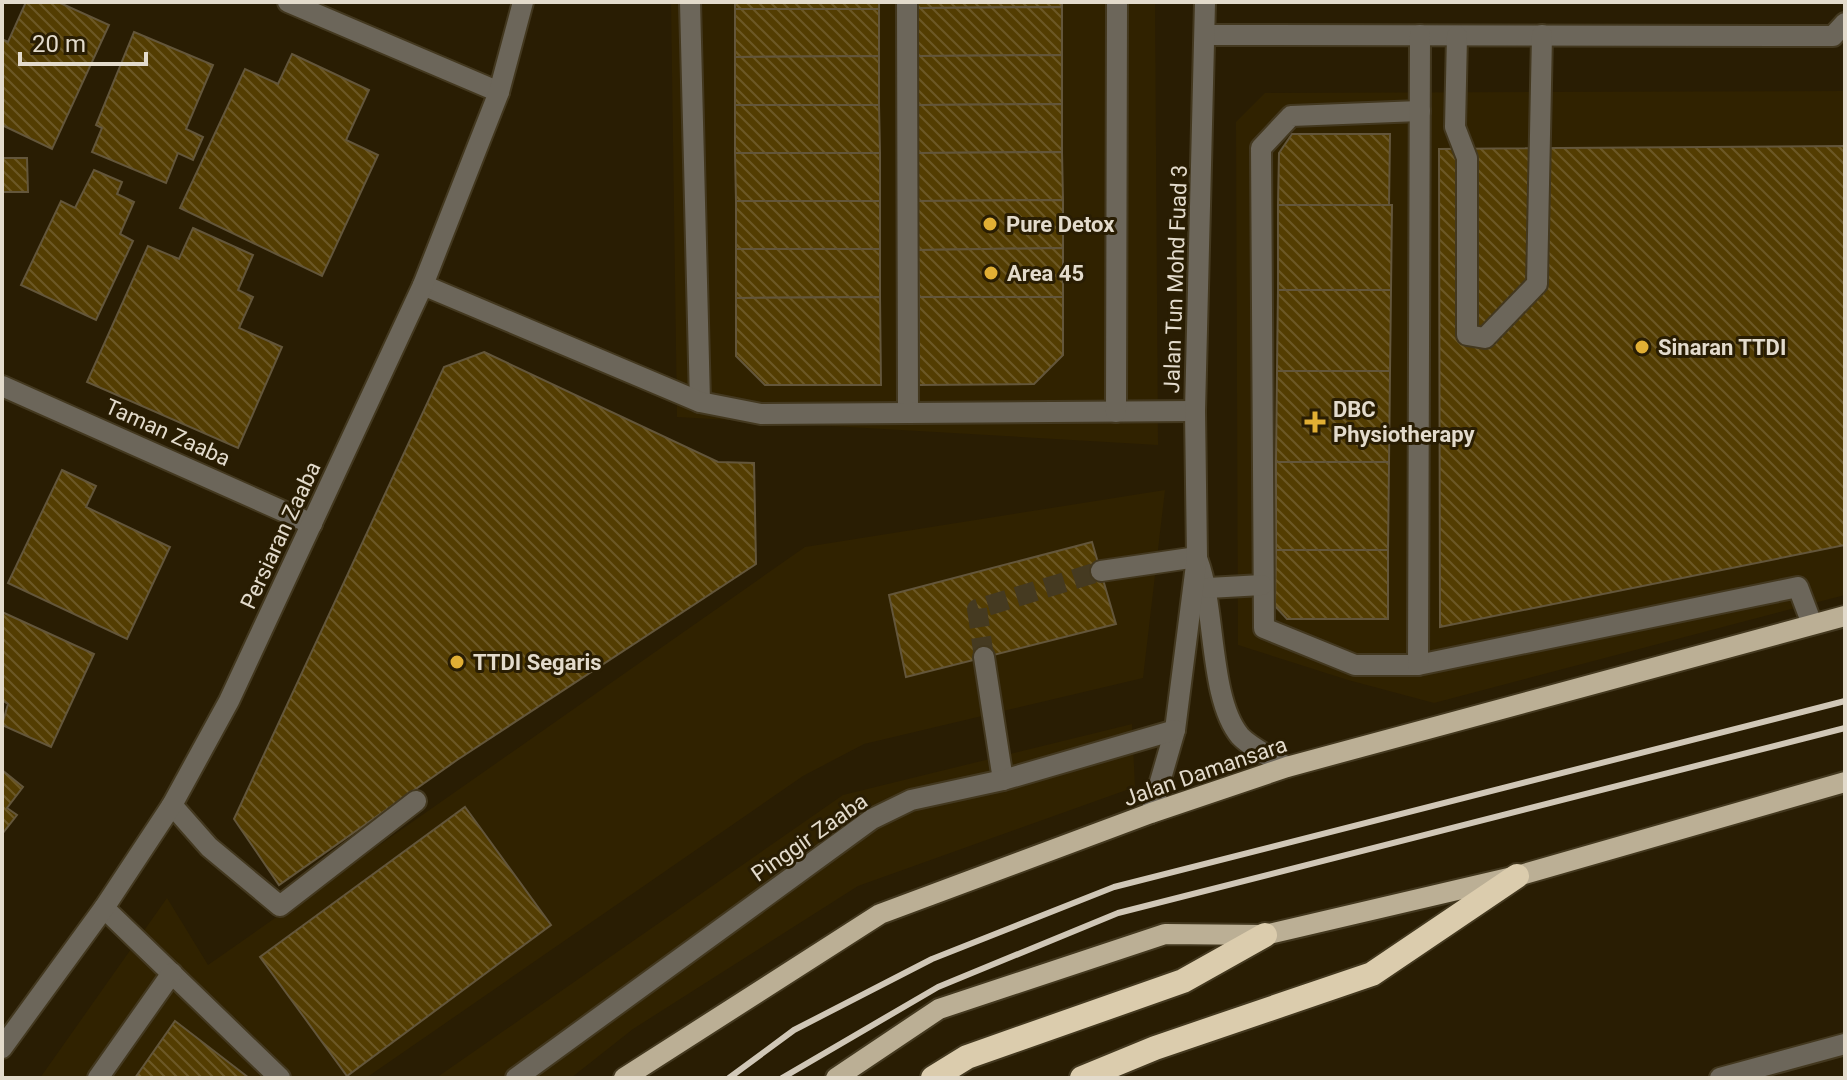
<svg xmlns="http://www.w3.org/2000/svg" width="1847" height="1080" viewBox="0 0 1847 1080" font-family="Roboto,sans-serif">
<defs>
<pattern id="building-back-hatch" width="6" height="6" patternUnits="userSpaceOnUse" patternTransform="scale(2)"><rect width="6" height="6" fill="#533d02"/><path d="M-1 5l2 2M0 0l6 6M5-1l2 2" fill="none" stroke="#6c5826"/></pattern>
</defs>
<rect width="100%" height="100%" fill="#291d03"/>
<g fill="#302200">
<path d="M 671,2 L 1155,2 L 1158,445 L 677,417 Z"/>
<path d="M 1845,91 L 1845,595 L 1434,703 L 1348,680 L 1238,645 L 1236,122 L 1265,93 Z"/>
<path d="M 1165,490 L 1143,678 L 864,744 L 803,776 L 366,1078 L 40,1078 L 167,898 L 208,965 L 805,547 Z"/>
<path d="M 1132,724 L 1135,787 L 858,886 L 633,1029 L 571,1078 L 436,1078 L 843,795 Z"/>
</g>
<g fill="url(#building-back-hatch)" stroke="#63563b" stroke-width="2">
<path d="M 26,2 L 58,2 L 109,25 L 52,149 L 2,125 L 2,39 L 8,42 Z"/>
<rect x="735" y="2" width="144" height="7"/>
<path d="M 917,2 L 1062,2 L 1062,7 L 917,8 Z"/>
<path d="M 1062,7 L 1062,55 L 918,56 L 917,8 Z"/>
<path d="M 735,9 L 879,9 L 879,56 L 735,57 Z"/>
<path d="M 134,32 L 213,65 L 186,129 L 203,137 L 193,160 L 178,153 L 166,183 L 92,152 L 102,128 L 96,125 Z"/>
<path d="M 292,54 L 369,90 L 346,140 L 378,155 L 322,276 L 180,208 L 245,69 L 278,84 Z"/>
<path d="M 1062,55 L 1062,104 L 918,105 L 918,56 Z"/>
<path d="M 879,56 L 879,105 L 735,105 L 735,57 Z"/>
<path d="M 1062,104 L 1062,152 L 918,153 L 918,105 Z"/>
<path d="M 735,105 L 879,105 L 880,153 L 735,153 Z"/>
<path d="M 1292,134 L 1390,134 L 1389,205 L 1278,205 L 1279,153 Z"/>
<path d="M 1845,146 L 1845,545 L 1440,627 L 1439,149 Z"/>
<path d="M 1062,152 L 1063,200 L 918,201 L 918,153 Z"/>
<path d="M 735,153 L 880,153 L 880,201 L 736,201 Z"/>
<path d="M 2,158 L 27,158 L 28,192 L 2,192 Z"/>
<path d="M 94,170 L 122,182 L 117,194 L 134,202 L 120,234 L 133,241 L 96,320 L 21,285 L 61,201 L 75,208 Z"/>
<path d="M 1063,200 L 1063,248 L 918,250 L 918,201 Z"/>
<rect x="736" y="201" width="144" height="48"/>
<path d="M 1278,205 L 1392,205 L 1391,290 L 1278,290 Z"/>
<path d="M 193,228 L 253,255 L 238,290 L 253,297 L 239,328 L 282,347 L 238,448 L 87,382 L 148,246 L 179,259 Z"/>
<path d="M 1063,248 L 1063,297 L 919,297 L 918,250 Z"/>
<path d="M 736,249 L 880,249 L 880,297 L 736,298 Z"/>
<path d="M 1278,290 L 1391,290 L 1390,371 L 1277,371 Z"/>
<path d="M 880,297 L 881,385 L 765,385 L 736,356 L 736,298 Z"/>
<path d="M 919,297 L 1063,297 L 1063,355 L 1034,384 L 919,385 Z"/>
<path d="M 484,352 L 718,462 L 754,463 L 756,564 L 457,760 L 279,885 L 234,819 L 444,367 Z"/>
<path d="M 1277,371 L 1390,371 L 1389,462 L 1276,462 Z"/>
<path d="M 1276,462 L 1389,462 L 1388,550 L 1276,550 Z"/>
<path d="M 62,470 L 96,486 L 86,507 L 170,547 L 127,639 L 8,583 Z"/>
<path d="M 1092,542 L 1116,624 L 906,677 L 889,595 Z"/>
<path d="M 1276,550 L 1388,550 L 1388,619 L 1287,619 L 1275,606 Z"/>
<path d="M 2,612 L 94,654 L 51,747 L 2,725 L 8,704 L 2,700 Z"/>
<path d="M 2,770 L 23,787 L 7,808 L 17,815 L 2,834 Z"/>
<path d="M 465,807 L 551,925 L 347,1076 L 260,957 Z"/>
<path d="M 175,1021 L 249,1078 L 135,1078 Z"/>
</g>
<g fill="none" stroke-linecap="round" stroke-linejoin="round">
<path stroke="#453a21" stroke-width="20" stroke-dasharray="20 10" stroke-linecap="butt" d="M 984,657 L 977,609 L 1101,571"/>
<g stroke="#43381f" stroke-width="24">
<g id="minor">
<path d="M 288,2 L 499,92"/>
<path d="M 690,2 L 700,402"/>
<path d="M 907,2 L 908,411"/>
<path d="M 1205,35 L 1833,36 L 1845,23"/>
<path d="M 1457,36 L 1455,127 L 1467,158 L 1467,335 L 1485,338 L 1537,284 L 1542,35"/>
<path d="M 1420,111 L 1291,116 L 1261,148 L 1264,628 L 1355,665 L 1418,665 L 1798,587 L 1812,624"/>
<path d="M 423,285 L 700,402 L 761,414 L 1195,411"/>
<path d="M 2,386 L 312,524"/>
<path d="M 1116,412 L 1117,2"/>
<path d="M 1198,561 C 1216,609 1209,699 1240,736 C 1251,748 1273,758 1287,767"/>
<path d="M 1101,571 L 1197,557"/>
<path d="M 1208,588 L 1262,585"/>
<path d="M 984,657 L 1003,780"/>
<path d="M 1418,665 L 1420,35"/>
<path d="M 172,805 L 209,847 L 280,906 L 416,801"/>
<path d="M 1151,813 L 1175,730 L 1197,557 L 1195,411 L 1205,2"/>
<path d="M 104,908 L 280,1078"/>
<path d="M 2,1048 L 104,908 L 172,805 L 229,701 L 423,285 L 499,92 L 523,2"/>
<path d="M 98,1078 L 172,973"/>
<path d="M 516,1078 L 872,819 L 911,800 L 1003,780 L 1175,730"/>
<path d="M 1720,1078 L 1845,1044"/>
</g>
</g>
<g stroke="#43381f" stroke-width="24">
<g id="major">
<path d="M 624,1078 L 880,914 L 1151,813 L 1287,767 L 1845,616"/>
<path d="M 836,1078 L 939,1009 L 1165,934 L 1265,935 L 1517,876 L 1845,782"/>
</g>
</g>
<g stroke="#43381f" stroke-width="28">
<g id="highway">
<path d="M 933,1078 L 967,1057 L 1183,981 L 1265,935"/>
<path d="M 1082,1078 L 1155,1048 L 1372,974 L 1517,876"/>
</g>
</g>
<use href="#minor" stroke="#6c665a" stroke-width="20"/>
<use href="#major" stroke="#bbaf95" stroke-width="20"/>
<use href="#highway" stroke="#dbccad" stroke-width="24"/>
<g stroke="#d0c7b7" stroke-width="6">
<path d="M 729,1078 L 794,1030 L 932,959 L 1114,887 L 1845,701"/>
<path d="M 782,1078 L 938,987 L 1118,913 L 1845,728"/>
</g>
</g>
<g fill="#e1af34" stroke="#291d03" stroke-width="3">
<circle cx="990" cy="224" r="8"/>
<circle cx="991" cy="273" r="8"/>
<circle cx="1642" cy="347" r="8"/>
<path d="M1311 410h8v8h8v8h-8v8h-8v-8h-8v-8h8z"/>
<circle cx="457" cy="662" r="8"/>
</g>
<g text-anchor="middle" stroke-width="6" stroke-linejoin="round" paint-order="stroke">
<g font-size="22" font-weight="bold" fill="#e3dbcc" stroke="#291d03" text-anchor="start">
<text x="1006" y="232">Pure Detox</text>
<text x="1007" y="281">Area 45</text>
<text x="1658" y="355">Sinaran TTDI</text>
<text x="1333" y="417">DBC<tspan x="1333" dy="25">Physiotherapy</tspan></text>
<text x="473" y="670">TTDI Segaris</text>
</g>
<g font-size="22" fill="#e3dbcc" stroke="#291d03">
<text transform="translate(1175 279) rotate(-88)" y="8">Jalan Tun Mohd Fuad 3</text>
<text transform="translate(168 432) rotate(24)" y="8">Taman Zaaba</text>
<text transform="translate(280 535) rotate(-65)" y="8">Persiaran Zaaba</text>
<text transform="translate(1205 771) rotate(-19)" y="8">Jalan Damansara</text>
<text transform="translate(809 837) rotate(-35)" y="8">Pinggir Zaaba</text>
</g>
</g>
<rect width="1847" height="1080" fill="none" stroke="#e3dbcc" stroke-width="8"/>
<path d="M20 52v12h126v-12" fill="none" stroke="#e3dbcc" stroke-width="4"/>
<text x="32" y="52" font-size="24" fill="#e3dbcc" stroke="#291d03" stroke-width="6" paint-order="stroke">20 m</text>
</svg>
